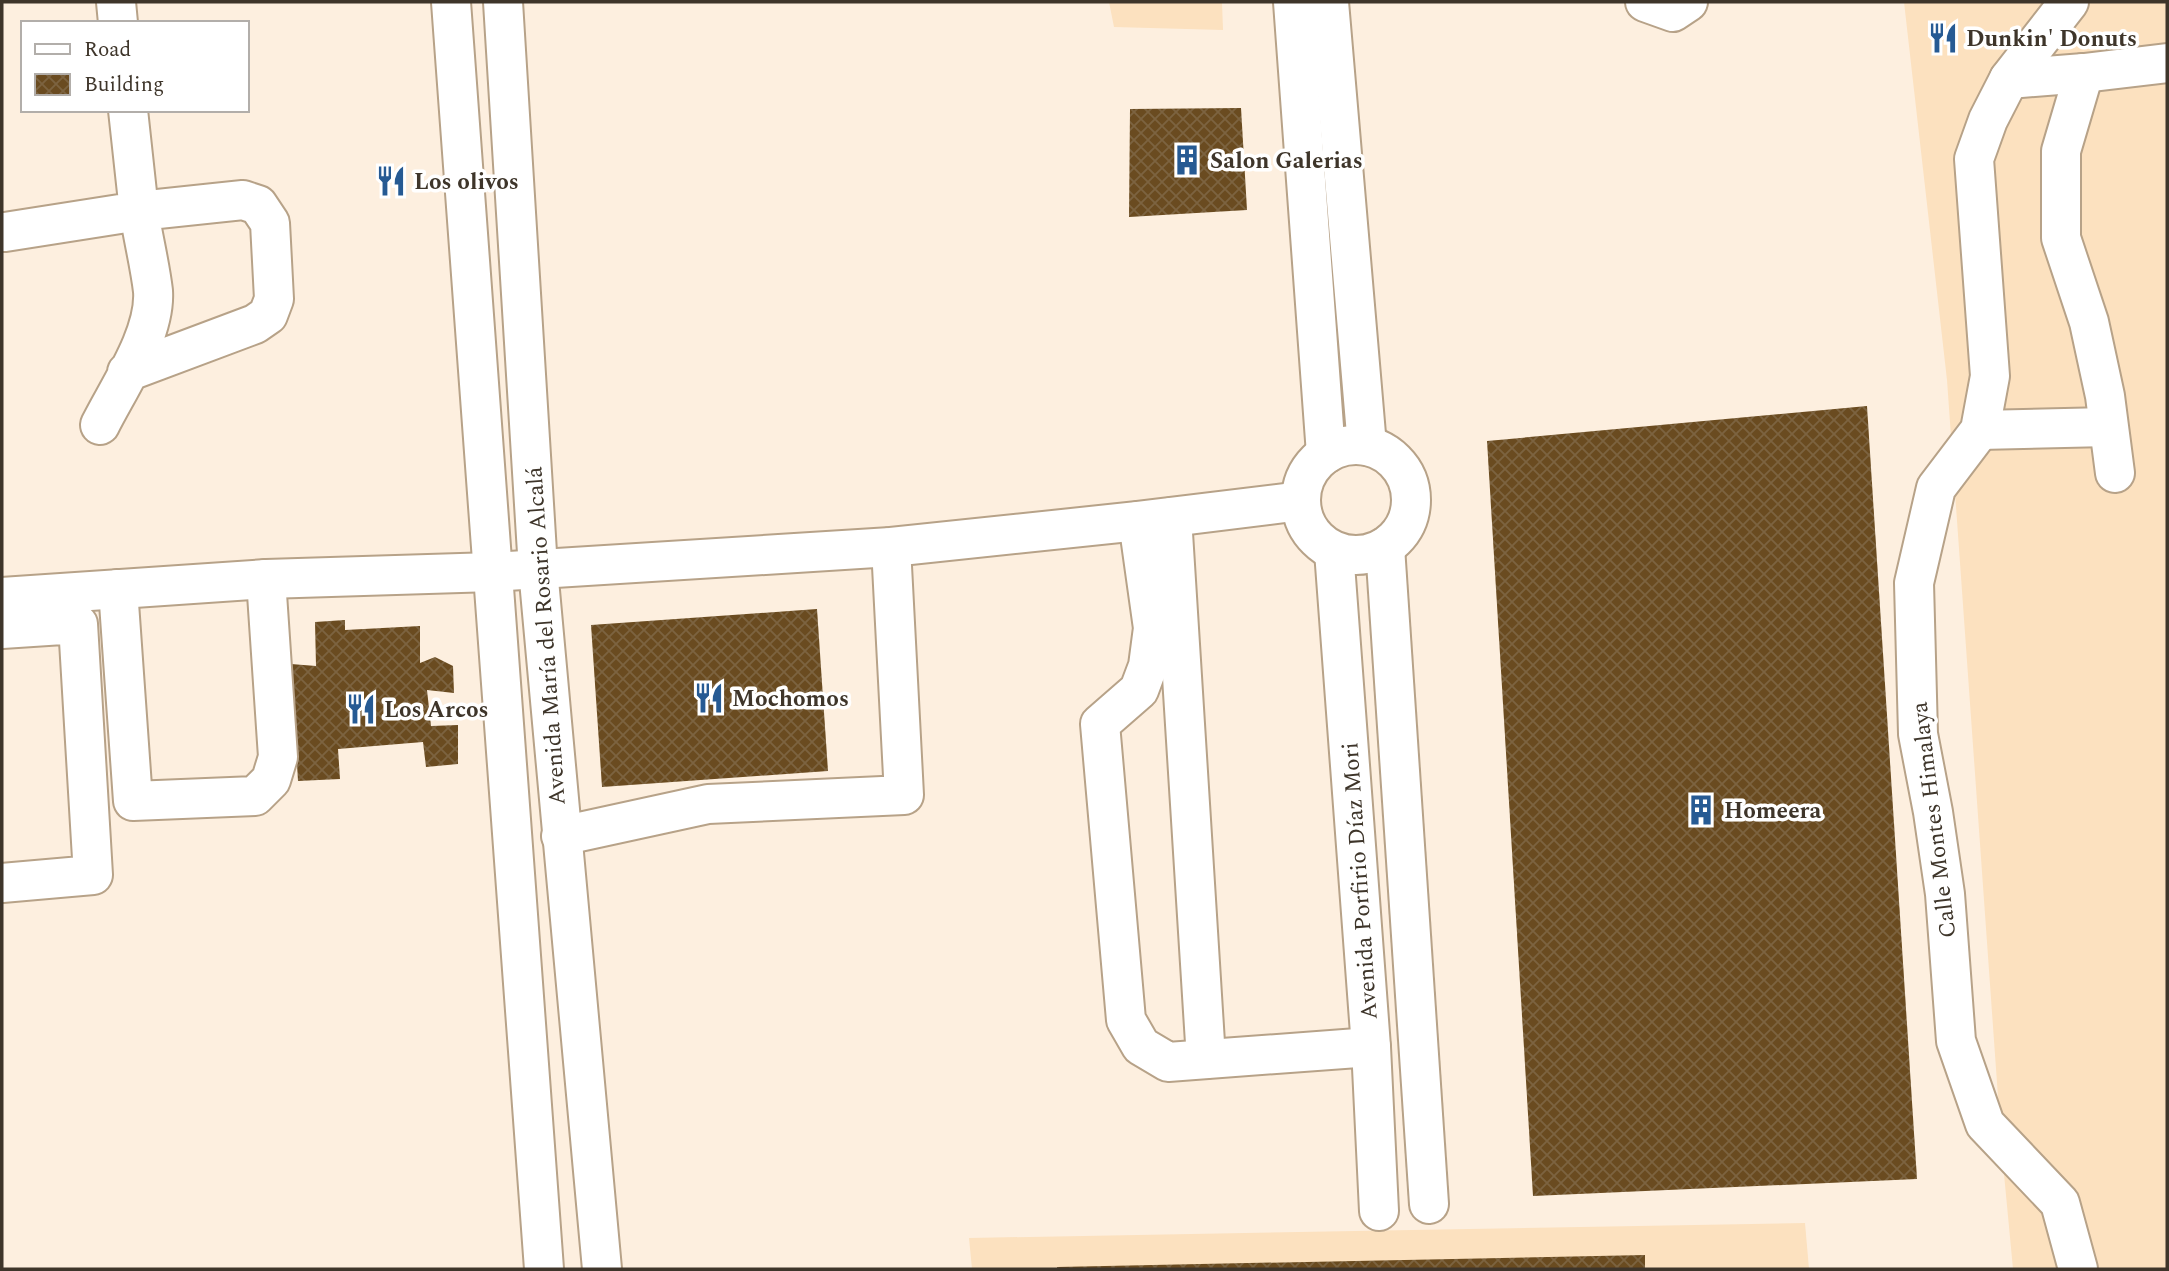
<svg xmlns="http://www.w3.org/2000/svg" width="2169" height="1271" viewBox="0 0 2169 1271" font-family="Spectral,serif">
<defs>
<pattern id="building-cross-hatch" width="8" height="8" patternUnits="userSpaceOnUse" patternTransform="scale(1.75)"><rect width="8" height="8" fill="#6a4b20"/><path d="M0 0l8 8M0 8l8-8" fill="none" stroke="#7c6340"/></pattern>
</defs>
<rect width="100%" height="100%" fill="#fdefdf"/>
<g fill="#fce1bf">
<path d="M 1109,2 L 1222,2 L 1223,30 L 1114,27 Z"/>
<path d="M 1904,2 L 2167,2 L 2167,1269 L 2013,1269 L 2002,1153 L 1947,380 Z"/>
<path d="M 1805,1223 L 1809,1269 L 972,1269 L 969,1238 Z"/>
</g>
<g fill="url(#building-cross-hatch)">
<path d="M 1241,108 L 1247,210 L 1129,217 L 1130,109 Z"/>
<path d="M 1867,406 L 1917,1179 L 1533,1196 L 1487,441 Z"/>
<path d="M 817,609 L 828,771 L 602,787 L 591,625 Z"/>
<path d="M 345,620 L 345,630 L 420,626 L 420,663 L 435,657 L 453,666 L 454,693 L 427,690 L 431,726 L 458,725 L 458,764 L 426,767 L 423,742 L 338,749 L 340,779 L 298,781 L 291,664 L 316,666 L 315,622 Z"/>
<path d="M 1645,1255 L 1645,1269 L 1057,1269 L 1057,1267 Z"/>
</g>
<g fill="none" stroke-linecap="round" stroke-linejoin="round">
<g stroke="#b7a288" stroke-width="42">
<g id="minor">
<path d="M 116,2 L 118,23"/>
<path d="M 451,2 L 544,1269"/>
<path d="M 503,2 L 538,569 L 602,1269"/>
<path d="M 1293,2 L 1326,454"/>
<path d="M 1329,2 L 1367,446"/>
<path d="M 1645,2 L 1673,12 L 1688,2"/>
<path d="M 2069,2 L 2009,79 L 1988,120 L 1974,159 L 1990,376 L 1980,430 L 1936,488 L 1914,583 L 1918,734 L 1933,812 L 1945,894 L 1956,1041 L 1985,1124 L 2060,1203 L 2078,1269"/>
<path d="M 2084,73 L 2061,151 L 2061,238 L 2089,322 L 2105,396 L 2115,473"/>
<path d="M 2009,79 L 2084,73 L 2167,63"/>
<path d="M 5,232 L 139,211 L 128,110"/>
<path d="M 100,425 C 119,387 156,334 153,291 C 150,265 143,238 139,211 L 243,200 L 258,205 L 270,223 L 274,299 L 268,315 L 255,324 L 127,372"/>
<path d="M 1980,430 L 2108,427"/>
<circle cx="1356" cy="500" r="55"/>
<path d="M 1172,517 L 1206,1059"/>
<path d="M 1138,521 L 1153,628 L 1148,666 L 1139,690 L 1100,724 L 1126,1020 L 1141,1046 L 1168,1062 L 1371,1047"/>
<path d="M 1385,547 L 1429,1204"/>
<path d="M 1334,551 L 1371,1047 L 1379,1211"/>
<path d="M 118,589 L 133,801 L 255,796 L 271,780 L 278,757 L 266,579"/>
<path d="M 2,597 L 266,579 L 493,572 L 891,547 L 1138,521 L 1301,501"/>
<path d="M 2,629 L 78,624 L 93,875 L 2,883"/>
<path d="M 561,836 L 708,804 L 904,795 L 891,547"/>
</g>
</g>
<use href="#minor" stroke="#fff" stroke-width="38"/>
</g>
<defs>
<g id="restaurant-bare" transform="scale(2.415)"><path d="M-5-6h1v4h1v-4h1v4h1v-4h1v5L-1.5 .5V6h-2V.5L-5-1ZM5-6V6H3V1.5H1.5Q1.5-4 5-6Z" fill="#265a93" stroke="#fff" stroke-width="2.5" paint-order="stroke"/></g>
<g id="building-bare" transform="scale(2.415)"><path d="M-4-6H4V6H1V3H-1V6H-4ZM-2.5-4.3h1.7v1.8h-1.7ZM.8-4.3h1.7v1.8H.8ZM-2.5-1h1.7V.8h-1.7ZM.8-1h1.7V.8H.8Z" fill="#265a93" stroke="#fff" stroke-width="2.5" paint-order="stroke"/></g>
</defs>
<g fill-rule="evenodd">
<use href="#restaurant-bare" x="1943" y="38"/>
<use href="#building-bare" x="1187" y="160"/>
<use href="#restaurant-bare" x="391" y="181"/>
<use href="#restaurant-bare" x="709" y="698"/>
<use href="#restaurant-bare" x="361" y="709"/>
<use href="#building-bare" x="1701" y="810"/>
</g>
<g text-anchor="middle" stroke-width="7" stroke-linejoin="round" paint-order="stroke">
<g font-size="23" font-weight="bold" fill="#3e352a" stroke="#fff" text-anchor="start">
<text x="1966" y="46">Dunkin' Donuts</text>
<text x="1210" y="168">Salon Galerias</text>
<text x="414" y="189">Los olivos</text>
<text x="732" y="706">Mochomos</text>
<text x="384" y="717">Los Arcos</text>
<text x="1724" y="818">Homeera</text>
</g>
<g font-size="23" fill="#3e352a" stroke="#fff">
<text transform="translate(545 636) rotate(-94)" y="8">Avenida María del Rosario Alcalá</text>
<text transform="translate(1933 820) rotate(-97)" y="8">Calle Montes Himalaya</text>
<text transform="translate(1359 881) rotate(-94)" y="8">Avenida Porfirio Díaz Mori</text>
</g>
</g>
<rect width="2169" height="1271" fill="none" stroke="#3e352a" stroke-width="7"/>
<rect x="21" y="21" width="228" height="91" fill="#ffffff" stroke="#b2aeaa" stroke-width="2"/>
<rect x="35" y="44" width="35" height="10" fill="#ffffff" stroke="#b2aeaa" stroke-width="2"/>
<text x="84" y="56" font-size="21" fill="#3e352a">Road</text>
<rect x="35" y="74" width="35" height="21" fill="url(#building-cross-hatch)" stroke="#b2aeaa" stroke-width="2"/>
<text x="84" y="91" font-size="21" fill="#3e352a">Building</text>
</svg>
